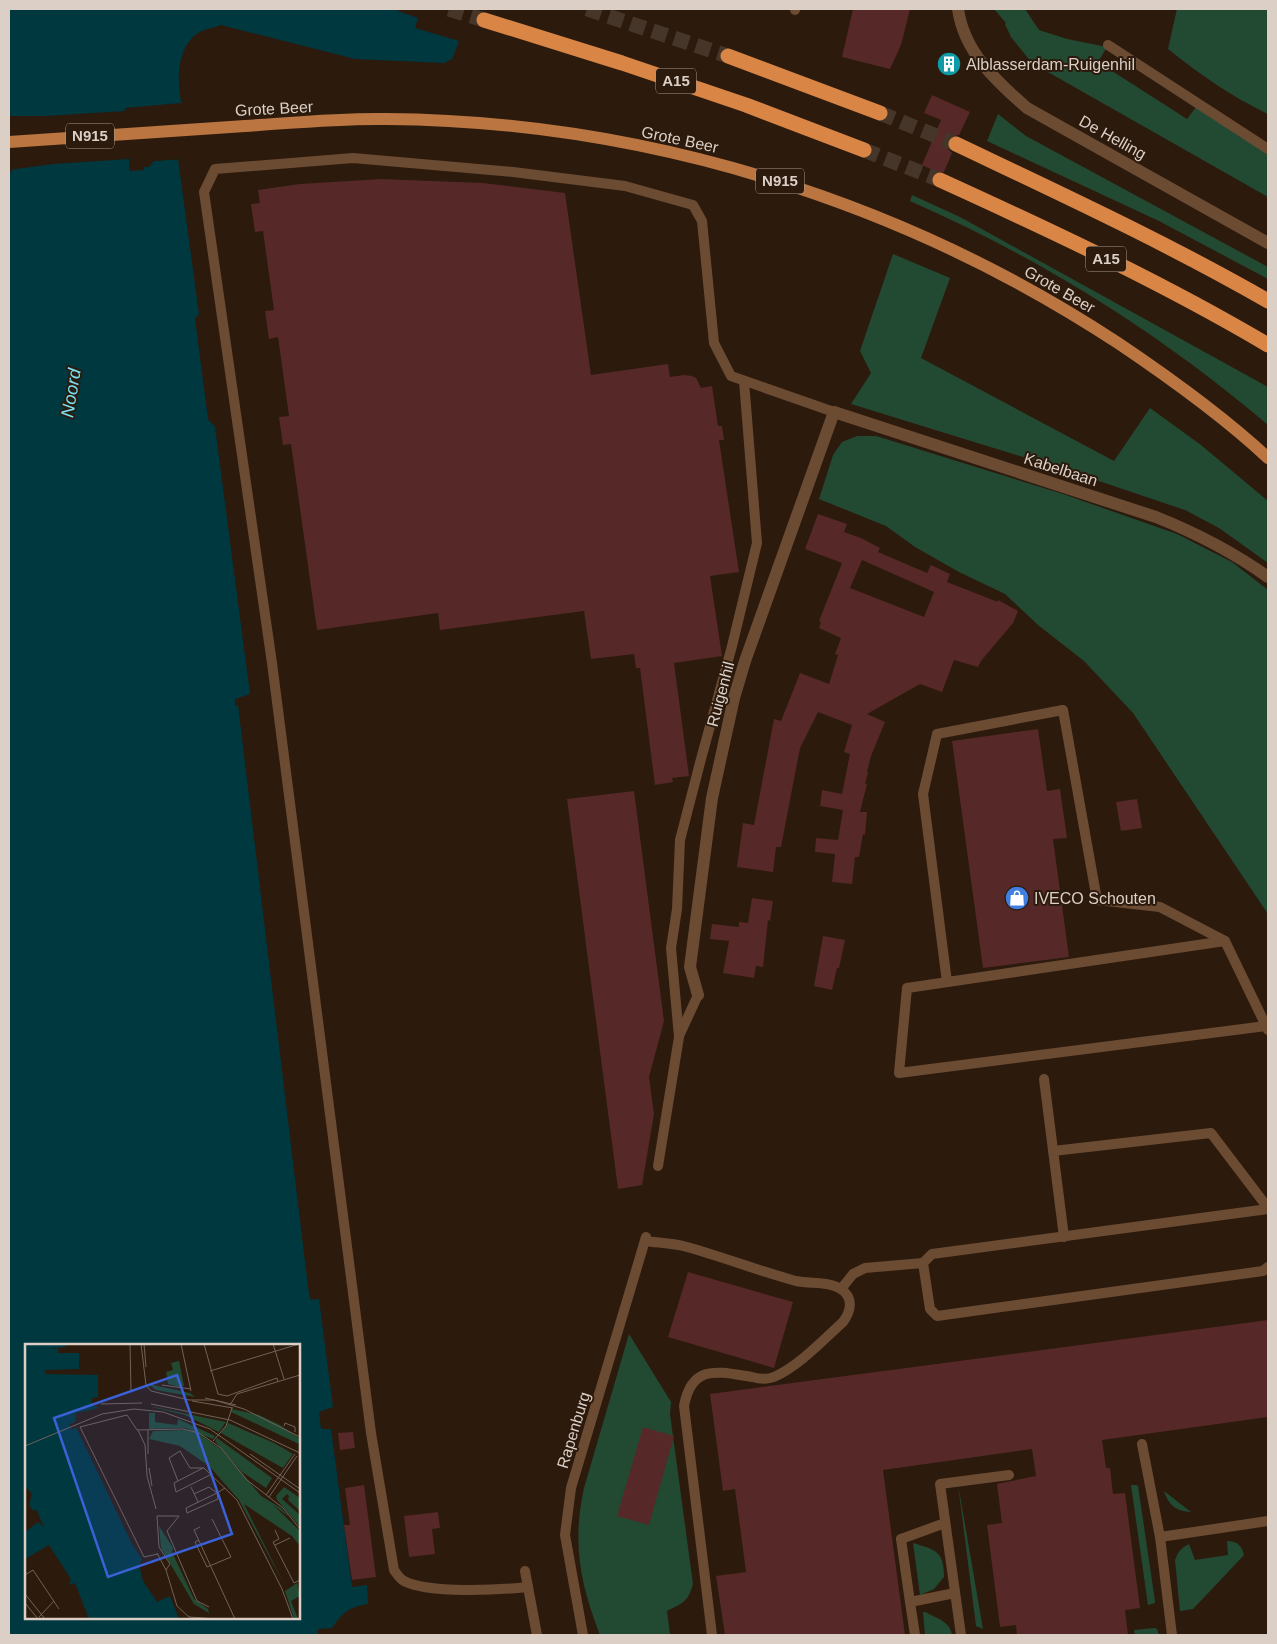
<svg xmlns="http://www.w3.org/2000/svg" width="1277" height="1644" viewBox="0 0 1277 1644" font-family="Arial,sans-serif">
<rect width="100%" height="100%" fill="#2c1a0d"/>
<g fill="#224a33">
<path d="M 994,9 L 1025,9 L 1039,30 L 1067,39 L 1107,47 L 1098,62 L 1187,119 L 1196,107 L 1268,153 L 1268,197 L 1032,63 L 1011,37 L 1005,24 L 1006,23 Z"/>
<path d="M 1177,9 L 1268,9 L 1268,114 C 1232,97 1199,74 1168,49 Z"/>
<path d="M 998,114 L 1026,136 L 1268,267 L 1268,279 L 1159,221 L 987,141 Z"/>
<path d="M 912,195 L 960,217 L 1268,387 L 1268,425 C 1160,333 1040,258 910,201 Z"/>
<path d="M 893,254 L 950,278 L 921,358 L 1114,461 L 1150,408 L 1201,445 L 1268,501 L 1268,563 L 1219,528 L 1185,510 L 1075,473 L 851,404 L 871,373 L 860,351 Z"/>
<path d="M 857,436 L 876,436 L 1063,494 L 1177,534 L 1232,562 L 1268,590 L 1268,914 L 1133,713 L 1084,661 L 1038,625 L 1005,594 L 959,572 L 915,547 L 886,526 L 819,499 L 833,455 L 842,442 Z"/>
<path d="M 629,1334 L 671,1402 L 670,1414 L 693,1584 C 688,1602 683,1603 667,1611 L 670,1635 L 600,1635 C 580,1583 572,1543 584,1488 Z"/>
<path d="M 958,1484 L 983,1629 L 976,1626 Z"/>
<path d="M 1131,1485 L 1136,1485 L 1138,1486 L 1155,1601 L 1155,1603 L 1148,1605 Z"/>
<path d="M 1164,1491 L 1191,1512 C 1176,1511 1169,1506 1164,1491 Z"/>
<path d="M 1227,1541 C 1236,1541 1242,1545 1244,1555 L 1193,1609 L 1180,1611 L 1175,1560 C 1178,1552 1181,1548 1189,1544 L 1195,1560 L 1228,1555 Z"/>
<path d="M 913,1543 C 936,1550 944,1551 944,1577 L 934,1589 L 920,1595 Z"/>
<path d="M 923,1612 L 925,1612 C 936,1618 950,1621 952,1635 L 925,1635 Z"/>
<path d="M 1155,1628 L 1157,1629 L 1159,1635 L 1135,1635 L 1134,1630 Z"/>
</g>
<path fill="#003840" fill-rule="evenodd" d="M 9,9 L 398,9 L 398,11 L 418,18 L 415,28 L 459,41 L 452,59 L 444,63 L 355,59 L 221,25 C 214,28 204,29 198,33 C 177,47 176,82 182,105 L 126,108 L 130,171 L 144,167 L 154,161 L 178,159 L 199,314 L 195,319 L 208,419 L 215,427 L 250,694 L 235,699 L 235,706 L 238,705 L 309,1295 L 311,1300 L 319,1299 L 333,1407 L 319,1412 L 321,1429 L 331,1429 L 352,1587 L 367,1585 L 368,1604 C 349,1607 343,1612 332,1628 L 318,1629 L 318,1635 L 9,1635 L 9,175 L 12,170 L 9,116 ZM 26,1345 L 299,1345 L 299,1618 L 26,1618 Z"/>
<path fill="#2c1a0d" d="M 181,103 L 183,107 L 182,108 L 128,110 L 133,168 L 142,167 L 153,158 L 178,156 L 181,159 L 154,161 L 149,167 L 144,167 L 144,170 L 130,171 L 129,159 L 53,164 L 9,170 L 9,116 L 46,116 L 125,111 L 125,108 Z"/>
<g fill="#562827" fill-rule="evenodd">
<path d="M 853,9 L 910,9 L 901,45 L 890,69 L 842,57 Z"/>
<path d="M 932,95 L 970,112 L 959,135 L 951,136 L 947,140 L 948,149 L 952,153 L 944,172 L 937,172 L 922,165 L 941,120 L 924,113 Z"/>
<path d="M 381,179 L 483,183 L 565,193 L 591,375 L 668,364 L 670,377 L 684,375 L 692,376 L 696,378 L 701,388 L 712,386 L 718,426 L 722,426 L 724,440 L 719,440 L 739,572 L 710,576 L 722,656 L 674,663 L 689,776 L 672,778 L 673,782 L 655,785 L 640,668 L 636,668 L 634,654 L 591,659 L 584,611 L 440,630 L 438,613 L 317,630 L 291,444 L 283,445 L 279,417 L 289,416 L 278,337 L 269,339 L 265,311 L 274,310 L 263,231 L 255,232 L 251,204 L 260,203 L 258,190 L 300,184 Z"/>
<path d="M 818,514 L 847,524 L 844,532 L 861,538 L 880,548 L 878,552 L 927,573 L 931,565 L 950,574 L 947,582 L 998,602 L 998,600 L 1018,611 L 1013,623 L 981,661 L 978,667 L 954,660 L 942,692 L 920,684 L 867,714 L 885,722 L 871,756 L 867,772 L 868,773 L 865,784 L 867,784 L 860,812 L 867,812 L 865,835 L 863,834 L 859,857 L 855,857 L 852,884 L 832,882 L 835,854 L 815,852 L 816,838 L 838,840 L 843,810 L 820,806 L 822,790 L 842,794 L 850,754 L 844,752 L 852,725 L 818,712 L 800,748 L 781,847 L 776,847 L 773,872 L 737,867 L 743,823 L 754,825 L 774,719 L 781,721 L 800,673 L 829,684 L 838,655 L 835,654 L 841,638 L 819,628 L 821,622 L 819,621 L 842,563 L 805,549 ZM 862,560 L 934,592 L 924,617 L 850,588 Z"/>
<path d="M 1038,729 L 1047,791 L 1060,789 L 1067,838 L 1053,839 L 1069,957 L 983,968 L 952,741 Z"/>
<path d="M 634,791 L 664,1021 L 649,1077 L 654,1114 L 642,1185 L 618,1189 L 567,799 Z"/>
<path d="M 1137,799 L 1142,828 L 1121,831 L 1116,802 Z"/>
<path d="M 752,898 L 773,901 L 770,921 L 768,920 L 763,967 L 756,966 L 754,978 L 723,973 L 729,941 L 710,939 L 712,924 L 739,927 L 739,922 L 748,923 Z"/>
<path d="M 823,936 L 845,940 L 839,968 L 837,968 L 832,990 L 814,986 Z"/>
<path d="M 688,1272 L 793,1302 L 774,1368 L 668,1337 Z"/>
<path d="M 1268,1320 L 1268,1417 L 1102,1440 L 1106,1468 L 1110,1468 L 1113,1494 L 1125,1493 L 1140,1608 L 1125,1610 L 1128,1635 L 1017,1635 L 1016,1625 L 1000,1627 L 987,1525 L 1002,1523 L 997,1484 L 1036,1476 L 1032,1449 L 883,1470 L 905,1635 L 725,1635 L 716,1576 L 746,1572 L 735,1489 L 723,1491 L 710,1394 Z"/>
<path d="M 643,1427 L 674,1436 L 649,1525 L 617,1516 Z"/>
<path d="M 353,1432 L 355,1448 L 340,1450 L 338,1433 Z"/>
<path d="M 364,1485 L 376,1577 L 352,1580 L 344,1525 L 350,1525 L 345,1488 Z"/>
<path d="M 438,1512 L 440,1528 L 432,1529 L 435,1554 L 409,1557 L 404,1516 Z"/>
</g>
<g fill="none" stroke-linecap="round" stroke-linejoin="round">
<g stroke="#463529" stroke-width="15" stroke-dasharray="15 8" stroke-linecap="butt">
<path d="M 449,9 L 484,20"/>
<path d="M 587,9 L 728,56"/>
<path d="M 880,113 L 956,144"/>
<path d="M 864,150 L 940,180"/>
</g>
<g stroke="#6c4b33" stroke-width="10">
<path d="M 795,10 L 795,9"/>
<path d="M 1108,45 L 1268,149"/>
<path d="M 1225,941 L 907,988 L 899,1073 L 1266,1026"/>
<path d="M 947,982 L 923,794 L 937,734 L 1063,710 L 1097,900 L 1160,907 L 1225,941 L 1268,1030"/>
<path d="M 679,1036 L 698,995"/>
<path d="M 1044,1079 L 1064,1237"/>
<path d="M 1053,1151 L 1211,1133 L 1268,1208"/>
<path d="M 658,1166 L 679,1037 L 671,948 L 677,909 L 680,840 L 701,759 L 732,646 L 757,543 L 744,381"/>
<path d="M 1268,1209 L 932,1254 L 923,1263 L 930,1309 L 937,1316 L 1263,1271 L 1268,1267"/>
<path d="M 645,1241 C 659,1243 673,1243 687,1247 C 723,1257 759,1271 796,1281 C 811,1284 828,1281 841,1289 C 854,1298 851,1311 843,1322 C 823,1340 799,1366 774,1377 C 767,1380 760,1379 752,1377 C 719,1372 692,1363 684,1406 L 712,1635"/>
<path d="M 841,1289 L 853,1274 L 865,1268 L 923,1263"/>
<path d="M 1142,1444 L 1160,1537 L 1172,1635"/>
<path d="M 1160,1537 L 1268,1521"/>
<path d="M 525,1571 L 537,1635"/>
<path d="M 528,1587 C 499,1590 429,1594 404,1581 C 400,1579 397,1574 394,1570 L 371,1433 L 272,663 L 204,192 L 215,169 L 353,158 L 513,172 L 625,186 L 693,205 L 702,221 L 714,343 L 731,376 L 834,412"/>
<path d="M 910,1602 L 901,1539 L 945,1523"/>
<path d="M 583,1635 L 565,1535 L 571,1488 L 646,1237"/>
<path d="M 915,1635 L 910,1602 L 955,1593"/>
<path d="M 961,1635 L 940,1484 L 1009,1475"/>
</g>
<path stroke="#6c4b33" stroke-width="12" d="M 698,995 L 690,967 L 712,798 L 734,698 L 745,661 L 834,412 L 1156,517 C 1196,533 1233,552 1268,577"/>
<path stroke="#6c4b33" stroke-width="12" d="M 958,9 C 964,52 996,81 1027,108 L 1268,243"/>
<path stroke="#ba7541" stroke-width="12" d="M 9,142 C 87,136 166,131 245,126 C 291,123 339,118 386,119 C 646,121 902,201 1118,343 C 1170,378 1222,415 1268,458"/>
<g stroke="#d88546" stroke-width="15">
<path d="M 484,20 L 622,63 L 746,105 L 864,150"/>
<path d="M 728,56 L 880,113"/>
<path d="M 956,144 C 1061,194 1167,243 1268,301"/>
<path d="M 940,180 C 1052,231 1163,283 1268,345"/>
</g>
</g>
<defs>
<g id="building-disc" transform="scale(1.25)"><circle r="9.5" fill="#0f9aa8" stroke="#2c1a0d"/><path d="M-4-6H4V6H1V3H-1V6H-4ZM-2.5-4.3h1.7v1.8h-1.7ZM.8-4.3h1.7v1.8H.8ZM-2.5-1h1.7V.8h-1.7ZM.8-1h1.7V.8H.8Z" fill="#fff"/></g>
<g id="shop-disc" transform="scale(1.25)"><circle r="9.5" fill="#3f7fe0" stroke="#2c1a0d"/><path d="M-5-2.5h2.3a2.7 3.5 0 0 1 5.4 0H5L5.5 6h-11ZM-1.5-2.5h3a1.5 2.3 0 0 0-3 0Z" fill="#fff"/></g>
</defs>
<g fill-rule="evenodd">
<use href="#building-disc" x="949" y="64"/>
<use href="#shop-disc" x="1017" y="898"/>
</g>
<g text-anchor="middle" stroke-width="4" stroke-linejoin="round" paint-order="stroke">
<g fill="#2c1a0d" stroke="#a6998e" stroke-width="1">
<rect x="656" y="68.5" width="40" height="25" rx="4"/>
<rect x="66" y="123.5" width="48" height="25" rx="4"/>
<rect x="756" y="168.5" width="48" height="25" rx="4"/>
<rect x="1086" y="246.5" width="40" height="25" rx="4"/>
</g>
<g font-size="15" font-weight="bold" fill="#dbcfc6">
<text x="676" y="86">A15</text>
<text x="90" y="141">N915</text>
<text x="780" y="186">N915</text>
<text x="1106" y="264">A15</text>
</g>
<g font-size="16" fill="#dbcfc6" stroke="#2c1a0d" text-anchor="start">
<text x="966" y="70">Alblasserdam-Ruigenhil</text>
<text x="1034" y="904">IVECO Schouten</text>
</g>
<g font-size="16" fill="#dbcfc6" stroke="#2c1a0d">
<text transform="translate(274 108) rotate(-3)" y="6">Grote Beer</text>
<text transform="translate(1113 137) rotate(29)" y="6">De Helling</text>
<text transform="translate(680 139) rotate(12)" y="6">Grote Beer</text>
<text transform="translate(1060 289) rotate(30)" y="6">Grote Beer</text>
<text transform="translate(1061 469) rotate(18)" y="6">Kabelbaan</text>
<text transform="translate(720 694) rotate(-75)" y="6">Ruigenhil</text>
<text transform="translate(573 1430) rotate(-73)" y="6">Rapenburg</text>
</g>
<g font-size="18" font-style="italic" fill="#78e0f1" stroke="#2c1a0d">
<text transform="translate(71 393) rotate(-81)" y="6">Noord</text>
</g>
</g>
<g transform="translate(25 1344)">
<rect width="275" height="275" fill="#2c1a0d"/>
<path d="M 154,17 L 159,42 L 155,43 L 143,40 L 141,28 L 148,26 L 146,19 ZM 123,40 L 165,49 L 170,53 L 131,46 ZM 123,62 L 129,63 L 201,78 L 194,88 L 160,71 ZM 206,65 L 234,71 L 255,81 L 274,94 L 274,100 L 206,68 ZM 124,69 L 130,69 L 130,78 L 152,81 L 153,75 L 190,92 L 188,95 L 160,84 L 124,85 ZM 203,79 L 249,99 L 268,110 L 258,124 L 196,89 ZM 160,86 L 173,89 L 197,106 L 236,152 L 256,164 L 264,173 L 247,160 L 275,187 L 275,202 L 267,192 L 219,160 L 260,242 L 214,156 L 184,122 L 155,102 L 124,95 L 128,87 ZM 192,94 L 247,134 L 241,144 L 217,128 L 190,97 ZM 259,143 L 275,154 L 275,167 L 263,156 L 264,152 L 262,150 L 257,155 L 275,171 L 275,183 L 252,156 L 251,152 ZM 134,182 L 148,204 L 147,208 L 169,255 L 183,265 L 184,269 L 169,260 L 136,204 ZM 272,239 L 275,252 L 266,257 L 273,275 L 269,275 L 260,247 Z" fill="#224a33"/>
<path d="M 0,0 L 40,0 L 40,3 L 25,5 L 33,5 L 33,9 L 54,9 L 54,25 L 19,26 L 21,30 L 73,31 L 73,53 L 67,54 L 67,61 L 74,64 L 51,69 L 50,78 L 44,80 L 47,86 L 51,83 L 107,200 L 117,215 L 114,221 L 118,237 L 132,258 L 145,252 L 154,275 L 64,275 L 50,239 L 44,241 L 46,235 L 24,201 L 0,215 L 0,188 L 13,178 L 19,183 L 11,165 L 8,167 L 4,161 L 7,150 L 0,142 Z" fill="#003840"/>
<path fill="none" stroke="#003840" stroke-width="2.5" d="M 0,73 L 11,95M 13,98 L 82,261 L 81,275"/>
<path fill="none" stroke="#726257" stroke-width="1" d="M 105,0 L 106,48M 116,0 L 121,41 L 126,47 L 164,56 L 189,56 L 219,65 L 275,93M 119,0 L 121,23M 156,0 L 166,47M 179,0 L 193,50 L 202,52 L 252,34 L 253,38M 248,0 L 259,35M 185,27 L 274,0M 137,41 L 166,45M 180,54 L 211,61M 167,57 L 208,64M 76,60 L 117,59M 126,60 L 205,76 L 275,109M 205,61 L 212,50 L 275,31M 259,82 L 260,79 L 270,83 L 270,88M 113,86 L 120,101 L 122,132 L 131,165M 188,97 L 201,82 L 207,64M 0,102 L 77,70 L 109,65 L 138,68 L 185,85 L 275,149M 123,110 L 123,86M 225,110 L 275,145M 124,124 L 127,142M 178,124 L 149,139 L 151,148 L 185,131M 153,137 L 144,114 L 155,107 L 165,124 L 179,124 L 212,156 L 257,245 L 268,275M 166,143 L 173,158M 192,149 L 193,155 L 162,169 L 161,164 ZM 169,150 L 184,143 L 192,149 L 200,144M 241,151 L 270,110M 244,153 L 272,112M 132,172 L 134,203 L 145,220 L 141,226 L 152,262 L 164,273 L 192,275M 132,172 L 154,172 L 142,187 L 172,257 L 184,263M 175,183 L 169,186 L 210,275M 250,186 L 254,195 L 248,198 L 269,239 L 275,236M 174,196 L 170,198 L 182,223 L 206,213 L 187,175M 250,201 L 265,194M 132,209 L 141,226M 133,210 L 119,213 L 55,83 L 102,71 L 112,86 L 158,85 L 174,89 L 196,104 L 222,136 L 258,164 L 275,185M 0,231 L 8,226 L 34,265M 0,250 L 20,275M 0,259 L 13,275M 14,273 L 29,257"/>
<path fill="#3a61d5" fill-opacity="0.15" stroke="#3a61d5" stroke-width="2.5" d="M 152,31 L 207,190 L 83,233 L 29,74 Z"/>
<rect width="275" height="275" fill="none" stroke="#dbcfc6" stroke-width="2.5"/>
</g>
<rect width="1277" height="1644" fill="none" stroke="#dbcfc6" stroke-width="20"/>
</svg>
